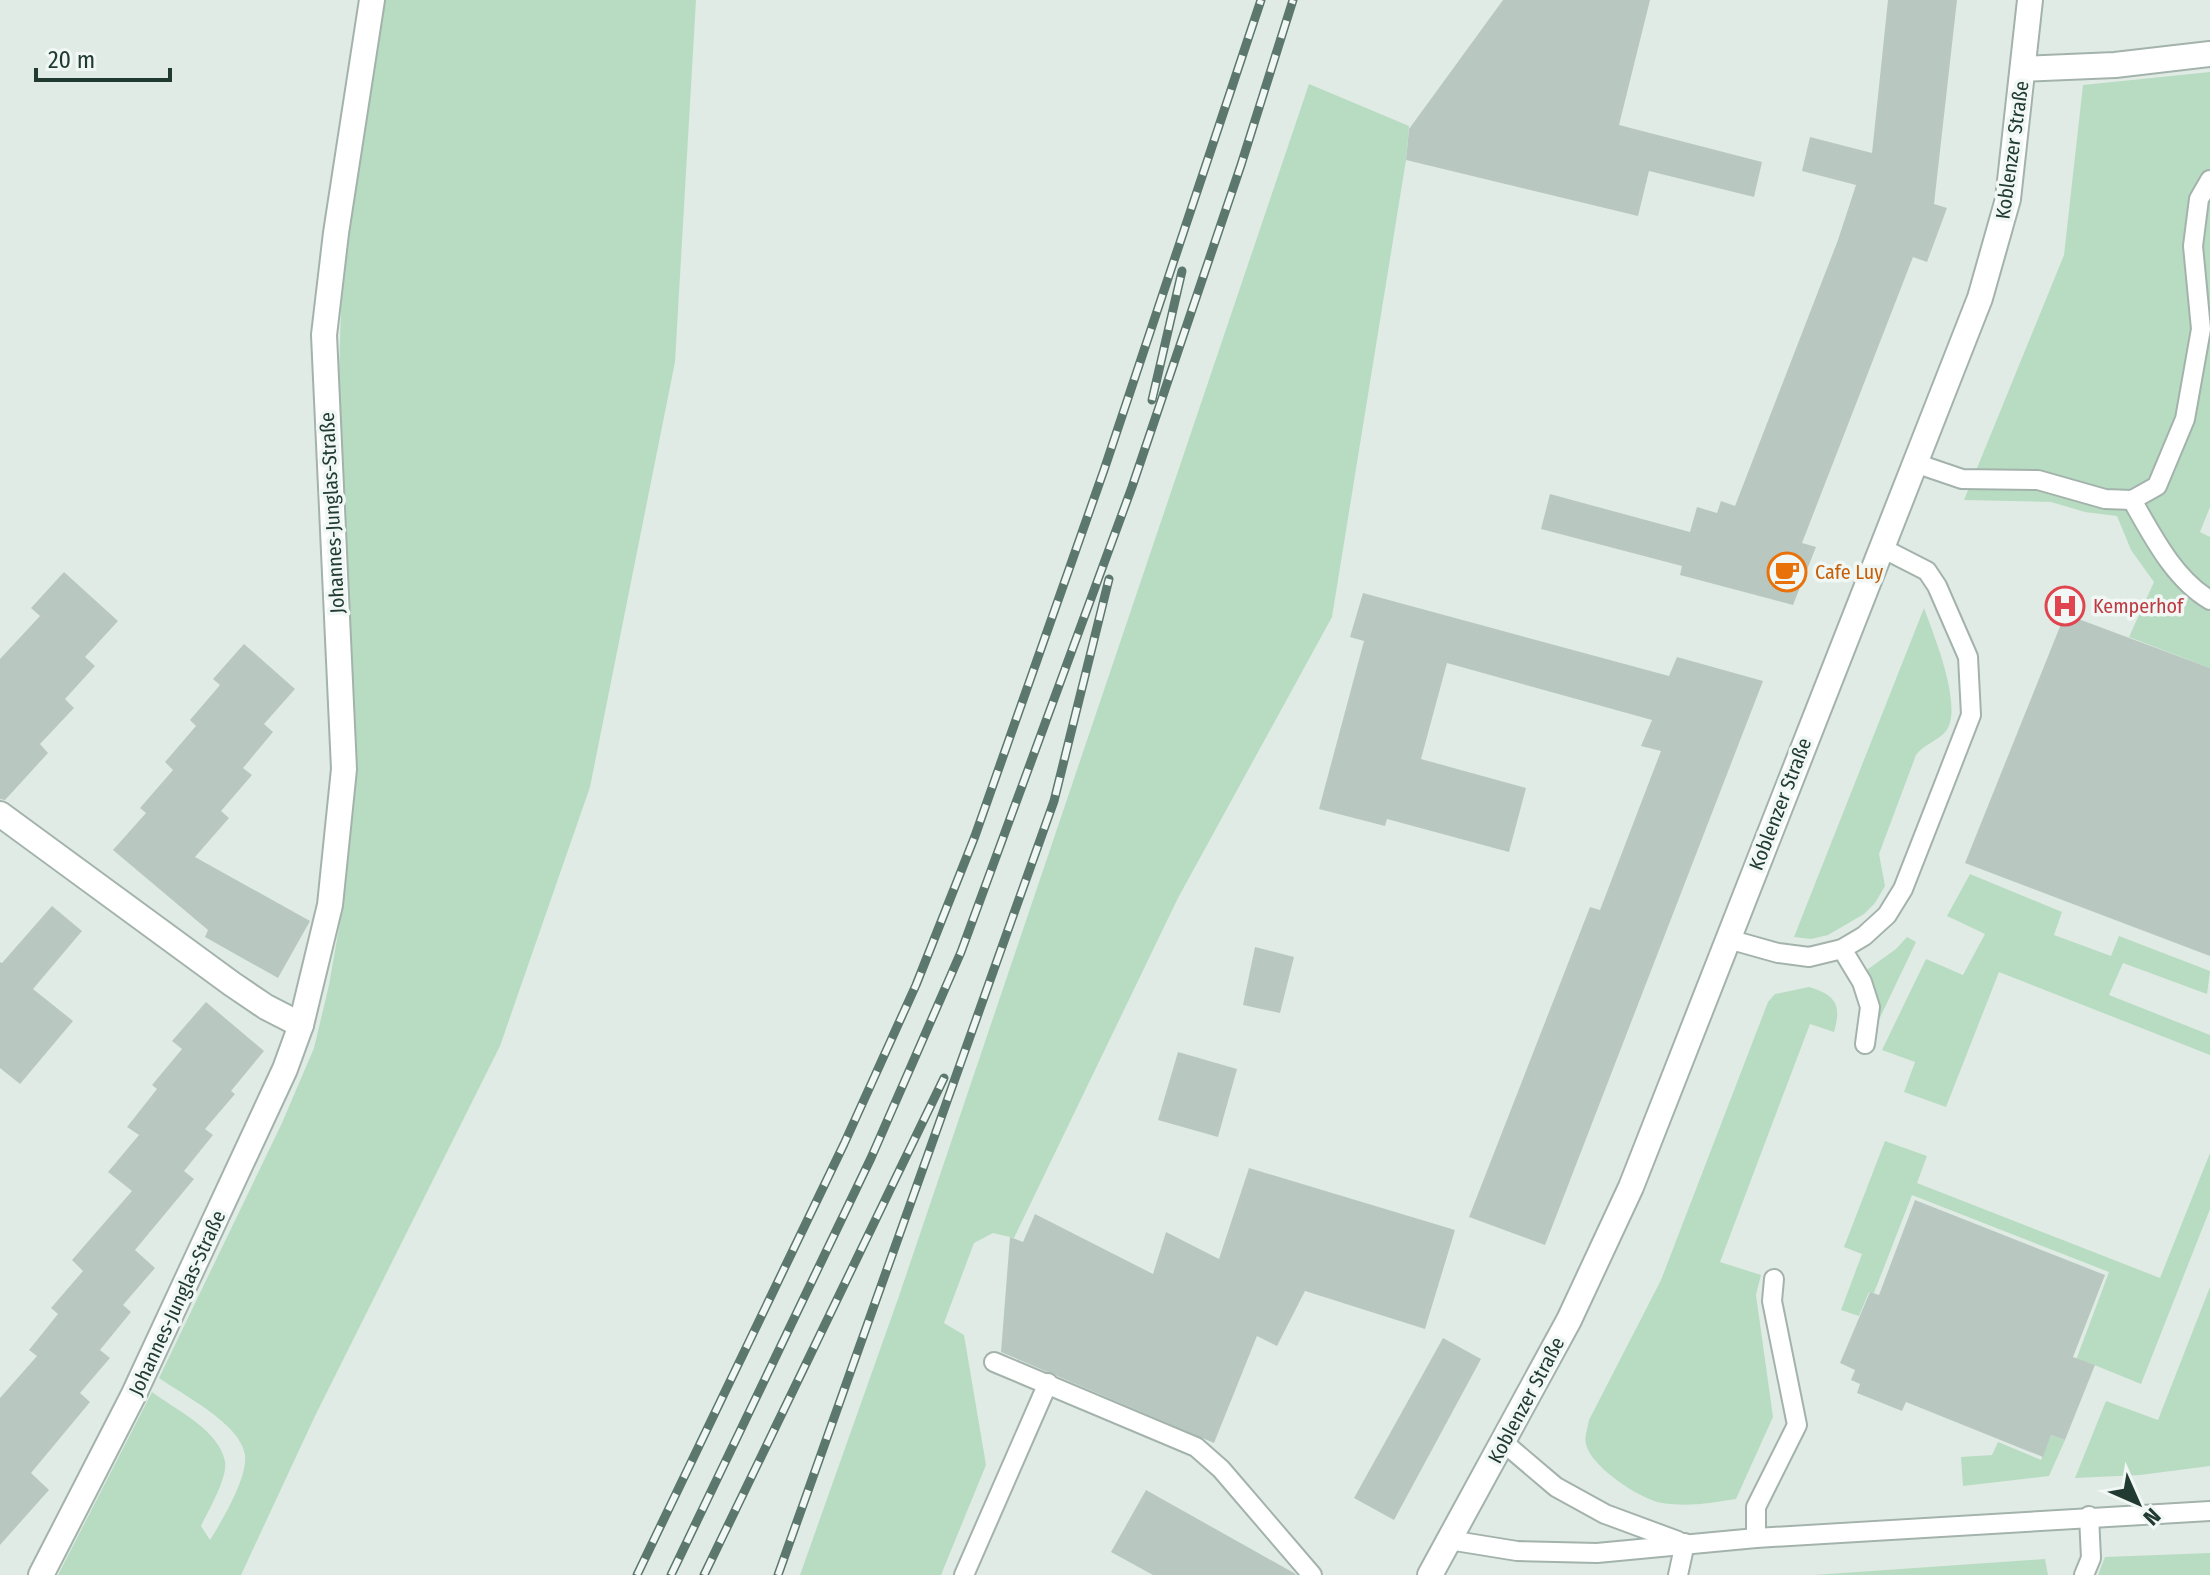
<svg xmlns="http://www.w3.org/2000/svg" width="2210" height="1575" viewBox="0 0 2210 1575" font-family="'Fira Sans Condensed',sans-serif">
<rect width="100%" height="100%" fill="#e0ebe5"/>
<g fill="#b8dcc1">
<path d="M 385,0 L 696,0 L 675,362 L 590,787 L 500,1046 L 315,1416 L 241,1575 L 58,1575 L 152,1392 C 176,1410 218,1429 225,1461 C 228,1478 208,1511 201,1526 L 210,1540 C 222,1521 248,1477 245,1455 C 241,1424 183,1395 159,1378 L 282,1123 L 314,1048 L 329,985 L 340,922 L 355,781 L 349,703 L 339,373 L 342,276 Z"/>
<path d="M 2210,72 L 2210,507 L 2200,532 L 2210,537 L 2210,668 L 2129,637 L 2154,582 L 2131,550 L 2117,516 L 2085,512 L 2051,502 L 1964,500 L 2064,255 L 2083,85 Z"/>
<path d="M 1309,84 L 1409,126 L 1406,160 L 1332,617 L 1178,898 L 1014,1238 L 993,1233 L 974,1243 L 944,1323 L 964,1335 L 986,1465 L 941,1575 L 800,1575 L 899,1296 Z"/>
<path d="M 1924,608 C 1933,633 1964,707 1946,731 C 1938,741 1924,744 1916,755 L 1879,854 L 1885,886 L 1875,903 L 1864,914 L 1828,935 L 1811,939 L 1794,937 Z"/>
<path d="M 1970,874 L 2062,912 L 2054,935 L 2111,956 L 2119,936 L 2210,971 L 2207,994 L 2123,963 L 2109,995 L 2210,1035 L 2210,1055 L 1999,972 L 1946,1107 L 1904,1092 L 1915,1062 L 1882,1050 L 1926,959 L 1963,975 L 1985,934 L 1947,916 Z"/>
<path d="M 1907,937 L 1916,942 L 1875,1028 L 1864,972 L 1896,949 Z"/>
<path d="M 1809,987 C 1836,995 1842,1005 1834,1032 L 1810,1024 L 1720,1262 L 1761,1275 L 1756,1295 L 1773,1417 L 1736,1499 C 1711,1503 1687,1507 1662,1503 C 1640,1499 1591,1467 1586,1444 C 1584,1437 1588,1427 1589,1420 L 1661,1280 L 1768,1002 L 1775,994 Z"/>
<path d="M 1885,1141 L 1927,1156 L 1917,1183 L 2160,1278 L 2210,1153 L 2210,1209 L 2141,1384 L 2087,1362 L 2073,1368 L 2109,1272 L 1912,1195 L 1874,1293 L 1869,1292 L 1859,1316 L 1841,1310 L 1862,1254 L 1844,1247 Z"/>
<path d="M 2210,1287 L 2210,1466 L 2140,1475 L 2075,1478 L 2106,1401 L 2158,1420 Z"/>
<path d="M 2051,1435 L 2065,1440 L 2049,1476 L 1963,1486 L 1961,1457 L 1992,1455 L 1998,1442 L 2041,1460 Z"/>
<path d="M 2210,1553 L 2210,1575 L 2098,1575 L 2105,1557 Z"/>
<path d="M 2045,1559 L 2048,1575 L 1814,1575 Z"/>
</g>
<g fill="#b8c8c1">
<path d="M 1503,0 L 1650,0 L 1619,125 L 1762,162 L 1754,197 L 1649,171 L 1638,216 L 1406,160 L 1409,129 Z"/>
<path d="M 1888,0 L 1957,0 L 1934,204 L 1947,208 L 1927,262 L 1913,257 L 1802,543 L 1816,547 L 1793,605 L 1680,575 L 1682,566 L 1541,529 L 1550,494 L 1690,532 L 1697,507 L 1717,513 L 1721,501 L 1735,506 L 1838,240 L 1856,185 L 1802,171 L 1810,137 L 1872,153 Z"/>
<path d="M 64,572 L 118,621 L 85,657 L 95,666 L 65,699 L 74,708 L 40,744 L 48,753 L 5,800 L 0,799 L 0,659 L 40,616 L 31,608 Z"/>
<path d="M 1363,593 L 1669,676 L 1677,657 L 1763,681 L 1545,1245 L 1469,1217 L 1590,907 L 1600,910 L 1661,751 L 1641,746 L 1652,720 L 1447,663 L 1421,759 L 1526,788 L 1509,852 L 1387,819 L 1385,826 L 1319,809 L 1364,641 L 1350,637 Z"/>
<path d="M 2065,614 L 2210,668 L 2210,956 L 1965,863 Z"/>
<path d="M 244,644 L 295,689 L 264,724 L 273,732 L 243,768 L 252,775 L 221,811 L 229,818 L 195,857 L 310,921 L 278,978 L 205,937 L 208,930 L 113,850 L 146,813 L 140,808 L 173,770 L 165,762 L 196,726 L 190,720 L 220,685 L 213,679 Z"/>
<path d="M 52,906 L 82,931 L 33,989 L 73,1021 L 20,1084 L 0,1068 L 0,962 L 2,963 Z"/>
<path d="M 1255,947 L 1294,957 L 1280,1013 L 1243,1005 Z"/>
<path d="M 206,1002 L 264,1051 L 231,1091 L 235,1094 L 205,1129 L 213,1135 L 184,1171 L 194,1179 L 135,1250 L 155,1268 L 123,1305 L 131,1312 L 100,1350 L 110,1358 L 80,1393 L 90,1402 L 31,1473 L 49,1490 L 0,1545 L 0,1398 L 37,1356 L 29,1350 L 58,1314 L 51,1308 L 83,1271 L 72,1260 L 132,1191 L 108,1172 L 139,1135 L 127,1127 L 157,1089 L 152,1085 L 182,1049 L 172,1041 Z"/>
<path d="M 1178,1052 L 1237,1069 L 1218,1137 L 1158,1120 Z"/>
<path d="M 1249,1168 L 1455,1230 L 1425,1329 L 1305,1291 L 1277,1346 L 1257,1336 L 1214,1443 L 1001,1352 L 1010,1237 L 1023,1242 L 1035,1214 L 1153,1274 L 1166,1232 L 1219,1259 Z"/>
<path d="M 1915,1200 L 2105,1275 L 2073,1357 L 2095,1365 L 2065,1440 L 2051,1435 L 2043,1457 L 1906,1402 L 1902,1411 L 1857,1393 L 1860,1384 L 1851,1380 L 1855,1370 L 1840,1363 L 1870,1292 L 1879,1295 Z"/>
<path d="M 1443,1338 L 1481,1359 L 1394,1520 L 1354,1498 Z"/>
<path d="M 1146,1490 L 1294,1573 L 1296,1575 L 1153,1575 L 1111,1552 Z"/>
</g>
<g fill="none" stroke-linecap="round" stroke-linejoin="round">
<g stroke="#a3b3ac" stroke-width="22">
<g id="service">
<path d="M 1915,463 L 1962,479 L 2038,480 L 2105,499 L 2132,500 L 2157,486 L 2185,419 L 2201,329 L 2193,246 L 2199,199 L 2210,180"/>
<path d="M 2132,500 C 2152,535 2174,579 2210,600"/>
<path d="M 1728,939 L 1778,953 L 1809,957 L 1842,949 L 1864,936 L 1887,915 L 1903,889 L 1943,787 L 1971,715 L 1968,657 L 1937,586 L 1927,571 L 1882,548"/>
<path d="M 1842,949 L 1862,982 L 1870,1007 L 1865,1044"/>
<path d="M 994,1362 L 1196,1447 L 1221,1469 L 1312,1575"/>
<path d="M 1503,1442 L 1556,1487 L 1605,1514 L 1678,1541"/>
<path d="M 1756,1538 L 1756,1507 L 1797,1425 L 1772,1301 L 1774,1279"/>
<path d="M 1449,1540 L 1517,1551 L 1597,1553 L 1756,1538 L 2210,1511"/>
<path d="M 964,1575 L 1048,1383"/>
<path d="M 1678,1575 L 1685,1543"/>
<path d="M 2084,1575 L 2091,1558 L 2089,1516"/>
</g>
</g>
<g stroke="#a3b3ac" stroke-width="28">
<g id="minor">
<path d="M 2023,69 L 2115,65 L 2210,54"/>
<path d="M 0,814 L 232,984 L 266,1007 L 301,1025"/>
<path d="M 41,1575 L 133,1396 L 285,1069 L 301,1025 L 330,905 L 344,769 L 324,335 L 336,233 L 372,0"/>
</g>
</g>
<g stroke="#a3b3ac" stroke-width="28">
<path id="tertiary" d="M 1430,1575 L 1569,1320 L 1631,1187 L 1980,298 L 2008,199 L 2030,0"/>
</g>
<use href="#service" stroke="#fff" stroke-width="18"/>
<use href="#minor" stroke="#fff" stroke-width="24"/>
<use href="#tertiary" stroke="#fff" stroke-width="24"/>
<g stroke="#5b776e" stroke-width="9">
<g id="rail">
<path d="M 1152,400 L 1182,271"/>
<path d="M 637,1575 L 844,1144 L 916,985 L 975,836 L 1104,470 L 1261,0"/>
<path d="M 671,1575 L 871,1158 L 961,952 L 1132,487 L 1241,165 L 1293,0"/>
<path d="M 704,1575 L 944,1078"/>
<path d="M 778,1575 L 1054,801 L 1109,579"/>
</g>
</g>
<use href="#rail" stroke="#f0f7f4" stroke-width="6" stroke-dasharray="18" stroke-linecap="butt"/>
</g>
<defs>
<g id="cafe-ring" transform="scale(2)"><circle r="9.5" fill="#f0f7f4" stroke="#e8710a" stroke-width="1.5"/><path d="M-5.5-4.5H6V0H3Q3 3.5 0 3.5H-2.5Q-5.5 3.5-5.5 0ZM3-3.2v2h1.7v-2ZM-6 4.5H4V6H-6Z" fill="#e8710a"/></g>
<g id="hospital-ring" transform="scale(2)"><circle r="9.5" fill="#f0f7f4" stroke="#e0444e" stroke-width="1.5"/><path d="M-5-5h3v3.5h4V-5h3V5h-3V1.5h-4V5h-3Z" fill="#e0444e"/></g>
</defs>
<g fill-rule="evenodd">
<use href="#cafe-ring" x="1787" y="572"/>
<use href="#hospital-ring" x="2065" y="606"/>
</g>
<g text-anchor="middle" stroke-width="7" stroke-linejoin="round" paint-order="stroke">
<g font-size="20" fill="#213b33" stroke="#f0f7f4">
<text transform="translate(2012 150) rotate(-82)" y="7">Koblenzer Straße</text>
<text transform="translate(332 513) rotate(-93)" y="7">Johannes-Junglas-Straße</text>
<text transform="translate(1780 804) rotate(-69)" y="7">Koblenzer Straße</text>
<text transform="translate(177 1303) rotate(-65)" y="7">Johannes-Junglas-Straße</text>
<text transform="translate(1526 1400) rotate(-62)" y="7">Koblenzer Straße</text>
</g>
<g font-size="20" fill="#c56008" stroke="#f0f7f4" text-anchor="start">
<text x="1815" y="579">Cafe Luy</text>
</g>
<g font-size="20" fill="#be3a42" stroke="#f0f7f4" text-anchor="start">
<text x="2093" y="613">Kemperhof</text>
</g>
</g>
<g transform="translate(2138 1503) rotate(135)" stroke="#f0f7f4" stroke-width="6" paint-order="stroke">
<path d="M0-6L14 30L0 20L-14 30Z" fill="#213b33"/>
<text y="-12" font-size="22" font-weight="bold" text-anchor="middle" fill="#213b33">N</text>
</g>
<path d="M36 68v12h134v-12" fill="none" stroke="#213b33" stroke-width="4"/>
<text x="48" y="68" font-size="24" fill="#213b33" stroke="#f0f7f4" stroke-width="6" paint-order="stroke">20 m</text>
</svg>
